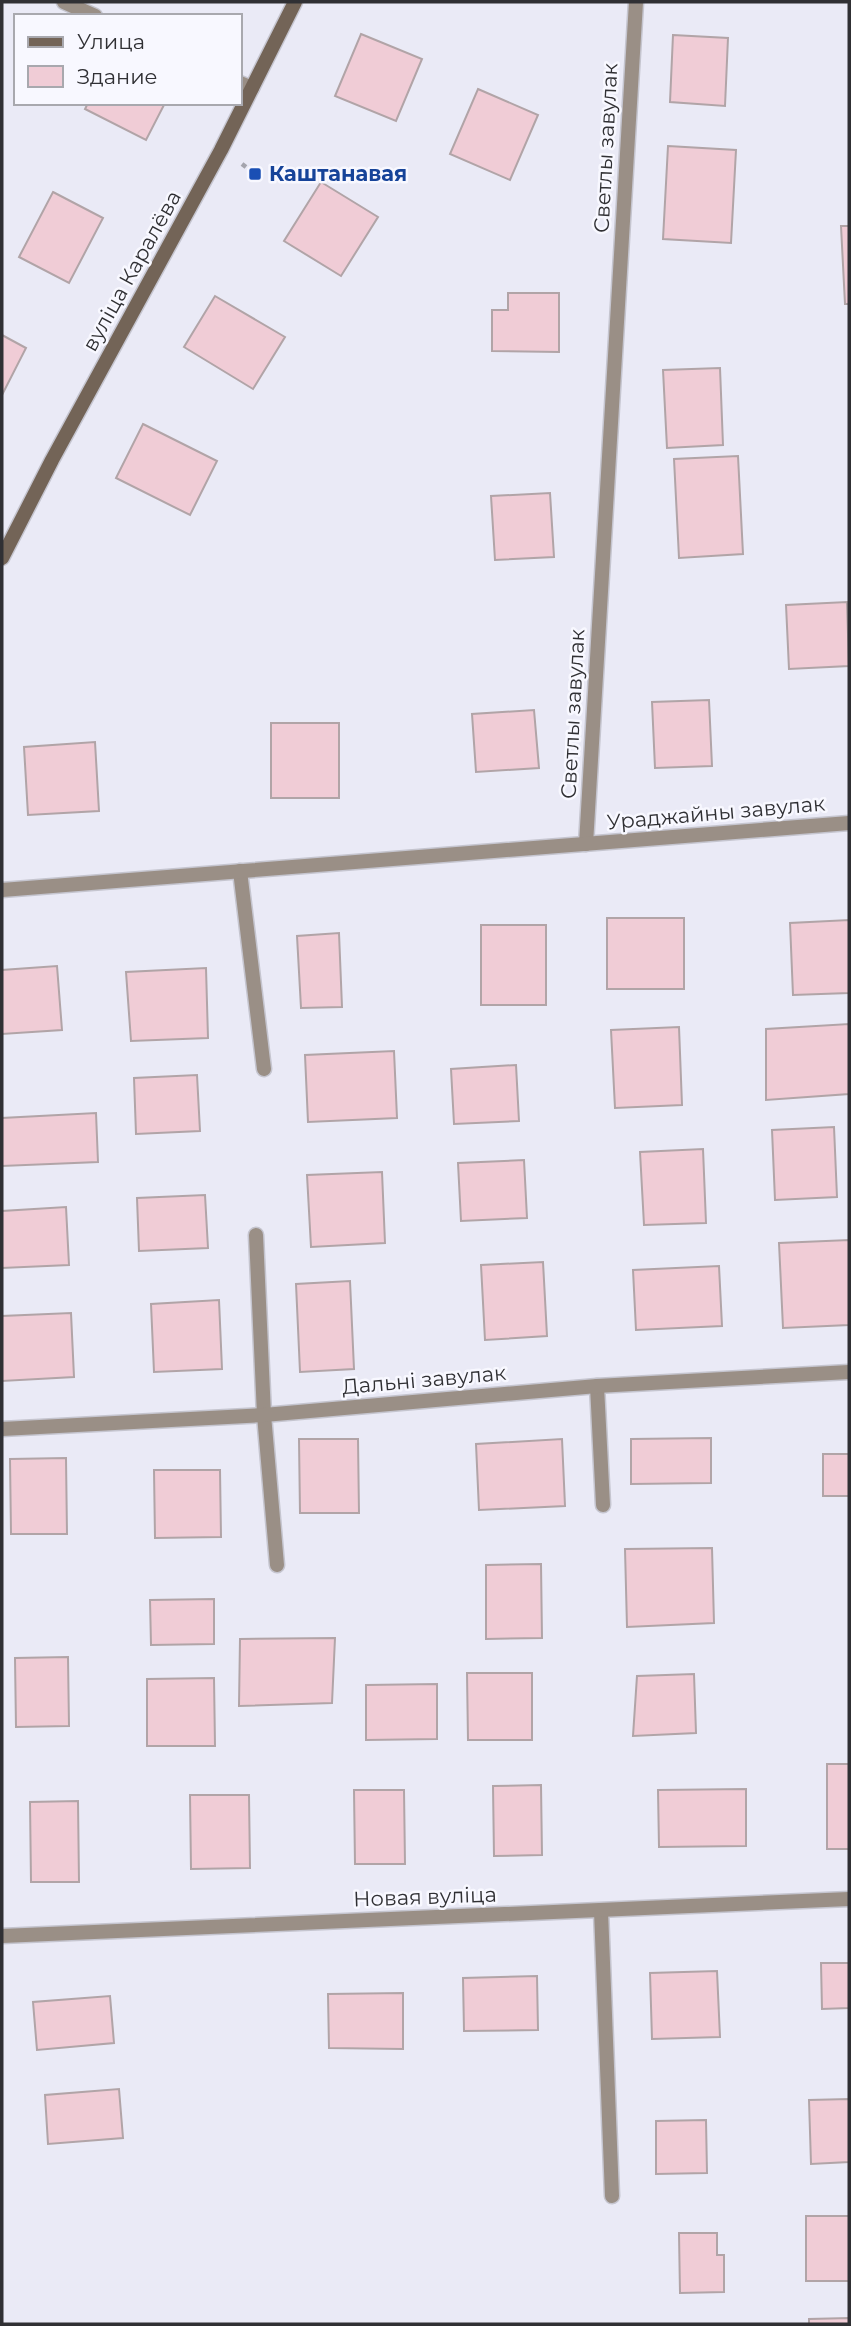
<svg xmlns="http://www.w3.org/2000/svg" width="851" height="2326" viewBox="0 0 851 2326" font-family="Montserrat,sans-serif">
<rect width="100%" height="100%" fill="#eaeaf6"/>
<g fill="#f0ccd6" stroke="#b1a4a7" stroke-width="2">
<path d="M 361,34 L 422,59 L 396,121 L 335,96 Z"/>
<path d="M 673,35 L 728,38 L 725,106 L 670,102 Z"/>
<path d="M 478,89 L 538,115 L 510,180 L 450,154 Z"/>
<path d="M 88,103 L 165,103 L 146,140 L 85,109 Z"/>
<path d="M 668,146 L 736,150 L 731,243 L 663,239 Z"/>
<path d="M 321,182 L 378,217 L 341,276 L 284,241 Z"/>
<path d="M 53,192 L 103,218 L 69,283 L 19,257 Z"/>
<path d="M 841,226 L 849,226 L 849,304 L 845,304 Z"/>
<path d="M 508,293 L 559,293 L 559,352 L 492,351 L 492,310 L 508,310 Z"/>
<path d="M 215,296 L 285,337 L 253,389 L 184,347 Z"/>
<path d="M 2,335 L 26,348 L 2,395 Z"/>
<path d="M 720,368 L 723,445 L 667,448 L 663,370 Z"/>
<path d="M 143,424 L 217,461 L 190,515 L 116,478 Z"/>
<path d="M 738,456 L 743,554 L 679,558 L 674,459 Z"/>
<path d="M 550,493 L 554,557 L 495,560 L 491,496 Z"/>
<path d="M 847,602 L 849,666 L 789,669 L 786,605 Z"/>
<path d="M 709,700 L 712,766 L 655,768 L 652,702 Z"/>
<path d="M 534,710 L 539,768 L 476,772 L 472,714 Z"/>
<rect x="271" y="723" width="68" height="75"/>
<path d="M 95,742 L 99,811 L 28,815 L 24,747 Z"/>
<rect x="607" y="918" width="77" height="71"/>
<path d="M 849,920 L 849,993 L 793,995 L 790,923 Z"/>
<rect x="481" y="925" width="65" height="80"/>
<path d="M 339,933 L 342,1007 L 301,1008 L 297,936 Z"/>
<path d="M 57,966 L 62,1030 L 2,1034 L 2,970 Z"/>
<path d="M 206,968 L 208,1038 L 131,1041 L 126,972 Z"/>
<path d="M 849,1024 L 849,1094 L 766,1100 L 766,1029 Z"/>
<path d="M 679,1027 L 682,1105 L 615,1108 L 611,1030 Z"/>
<path d="M 394,1051 L 397,1118 L 308,1122 L 305,1055 Z"/>
<path d="M 516,1065 L 519,1121 L 454,1124 L 451,1069 Z"/>
<path d="M 197,1075 L 200,1131 L 136,1134 L 134,1078 Z"/>
<path d="M 96,1113 L 98,1162 L 2,1166 L 2,1118 Z"/>
<path d="M 834,1127 L 837,1197 L 775,1200 L 772,1130 Z"/>
<path d="M 703,1149 L 706,1223 L 644,1225 L 640,1152 Z"/>
<path d="M 524,1160 L 527,1218 L 461,1221 L 458,1163 Z"/>
<path d="M 382,1172 L 385,1243 L 311,1247 L 307,1175 Z"/>
<path d="M 205,1195 L 208,1248 L 139,1251 L 137,1198 Z"/>
<path d="M 66,1207 L 69,1265 L 2,1268 L 2,1211 Z"/>
<path d="M 849,1240 L 849,1325 L 783,1328 L 779,1243 Z"/>
<path d="M 543,1262 L 547,1336 L 485,1340 L 481,1265 Z"/>
<path d="M 719,1266 L 722,1326 L 636,1330 L 633,1270 Z"/>
<path d="M 350,1281 L 354,1369 L 300,1372 L 296,1284 Z"/>
<path d="M 219,1300 L 222,1369 L 154,1372 L 151,1304 Z"/>
<path d="M 71,1313 L 74,1377 L 2,1381 L 2,1316 Z"/>
<path d="M 711,1438 L 711,1483 L 631,1484 L 631,1439 Z"/>
<path d="M 299,1439 L 358,1439 L 359,1513 L 300,1513 Z"/>
<path d="M 562,1439 L 565,1506 L 479,1510 L 476,1444 Z"/>
<rect x="823" y="1454" width="26" height="42"/>
<path d="M 66,1458 L 67,1534 L 11,1534 L 10,1459 Z"/>
<path d="M 154,1470 L 220,1470 L 221,1537 L 155,1538 Z"/>
<path d="M 712,1548 L 714,1623 L 627,1627 L 625,1549 Z"/>
<path d="M 541,1564 L 542,1638 L 486,1639 L 486,1565 Z"/>
<path d="M 214,1599 L 214,1644 L 151,1645 L 150,1600 Z"/>
<path d="M 335,1638 L 332,1703 L 239,1706 L 240,1639 Z"/>
<path d="M 68,1657 L 69,1726 L 16,1727 L 15,1658 Z"/>
<path d="M 467,1673 L 532,1673 L 532,1740 L 468,1740 Z"/>
<path d="M 694,1674 L 696,1733 L 633,1736 L 637,1676 Z"/>
<path d="M 214,1678 L 215,1746 L 147,1746 L 147,1679 Z"/>
<path d="M 437,1684 L 437,1739 L 366,1740 L 366,1685 Z"/>
<rect x="827" y="1764" width="22" height="85"/>
<path d="M 541,1785 L 542,1855 L 494,1856 L 493,1786 Z"/>
<path d="M 746,1789 L 746,1846 L 659,1847 L 658,1790 Z"/>
<path d="M 354,1790 L 404,1790 L 405,1864 L 355,1864 Z"/>
<path d="M 190,1795 L 249,1795 L 250,1868 L 191,1869 Z"/>
<path d="M 78,1801 L 79,1882 L 31,1882 L 30,1802 Z"/>
<path d="M 821,1963 L 849,1963 L 849,2008 L 822,2009 Z"/>
<path d="M 717,1971 L 720,2037 L 652,2039 L 650,1973 Z"/>
<path d="M 537,1976 L 538,2030 L 464,2031 L 463,1978 Z"/>
<path d="M 403,1993 L 403,2049 L 329,2048 L 328,1994 Z"/>
<path d="M 110,1996 L 114,2043 L 37,2050 L 33,2002 Z"/>
<path d="M 119,2089 L 123,2138 L 48,2144 L 45,2095 Z"/>
<path d="M 849,2099 L 849,2162 L 811,2164 L 809,2100 Z"/>
<path d="M 706,2120 L 707,2173 L 656,2174 L 656,2121 Z"/>
<rect x="806" y="2216" width="43" height="65"/>
<path d="M 679,2233 L 717,2233 L 717,2255 L 724,2255 L 724,2292 L 680,2293 Z"/>
<path d="M 849,2318 L 849,2324 L 809,2324 L 809,2319 Z"/>
</g>
<g fill="none" stroke-linecap="round" stroke-linejoin="round">
<g stroke="#c5c5cf" stroke-width="17">
<g id="lane">
<path d="M 64,2 L 95,16"/>
<path d="M 240,83 L 252,88"/>
<path d="M 240,871 L 264,1069"/>
<path d="M 256,1235 L 264,1415 L 277,1565"/>
<path d="M 597,1386 L 603,1505"/>
<path d="M 601,1911 L 612,2196"/>
</g>
</g>
<g stroke="#c5c5cf" stroke-width="17">
<g id="street">
<path d="M 586,844 L 636,2"/>
<path d="M 2,890 L 849,823"/>
<path d="M 2,1429 L 264,1415 L 597,1386 L 849,1372"/>
<path d="M 2,1936 L 849,1899"/>
</g>
</g>
<g stroke="#c5c5cf" stroke-width="17">
<path id="secondary" d="M 2,558 L 52,460 L 221,150 L 295,2"/>
</g>
<path stroke="#a4a4ad" stroke-width="4.5" stroke-dasharray="5 5" stroke-linecap="butt" d="M 242,164 L 255,174"/>
<use href="#lane" stroke="#9a8f86" stroke-width="14"/>
<use href="#street" stroke="#9a8f86" stroke-width="14"/>
<use href="#secondary" stroke="#736457" stroke-width="14"/>
</g>
<rect fill="#1a4fb4" stroke="#f8f8ff" stroke-width="2.5" x="248" y="167" width="14" height="14" rx="3.5"/>
<g text-anchor="middle" stroke-width="5" stroke-linejoin="round" paint-order="stroke">
<g font-size="21" fill="#303034" stroke="#f8f8ff">
<text transform="translate(606 148) rotate(-87)" y="7">Светлы завулак</text>
<text transform="translate(132 271) rotate(-61)" y="7">вуліца Каралёва</text>
<text transform="translate(573 714) rotate(-87)" y="7">Светлы завулак</text>
<text transform="translate(716 813) rotate(-5)" y="7">Ураджайны завулак</text>
<text transform="translate(424 1380) rotate(-5)" y="7">Дальні завулак</text>
<text transform="translate(425 1897) rotate(-2)" y="7">Новая вуліца</text>
</g>
<g font-size="21" font-weight="bold" fill="#164399" stroke="#f8f8ff" text-anchor="start">
<text x="269" y="181">Каштанавая</text>
</g>
</g>
<rect width="851" height="2326" fill="none" stroke="#303034" stroke-width="7"/>
<rect x="14" y="14" width="228" height="91" fill="#f8f8ff" stroke="#a8a8ae" stroke-width="2"/>
<rect x="28" y="37" width="35" height="10" fill="#736457" stroke="#a8a8ae" stroke-width="2"/>
<text x="77" y="49" font-size="21" fill="#303034">Улица</text>
<rect x="28" y="66" width="35" height="21" fill="#f0ccd6" stroke="#a8a8ae" stroke-width="2"/>
<text x="77" y="84" font-size="21" fill="#303034">Здание</text>
</svg>
